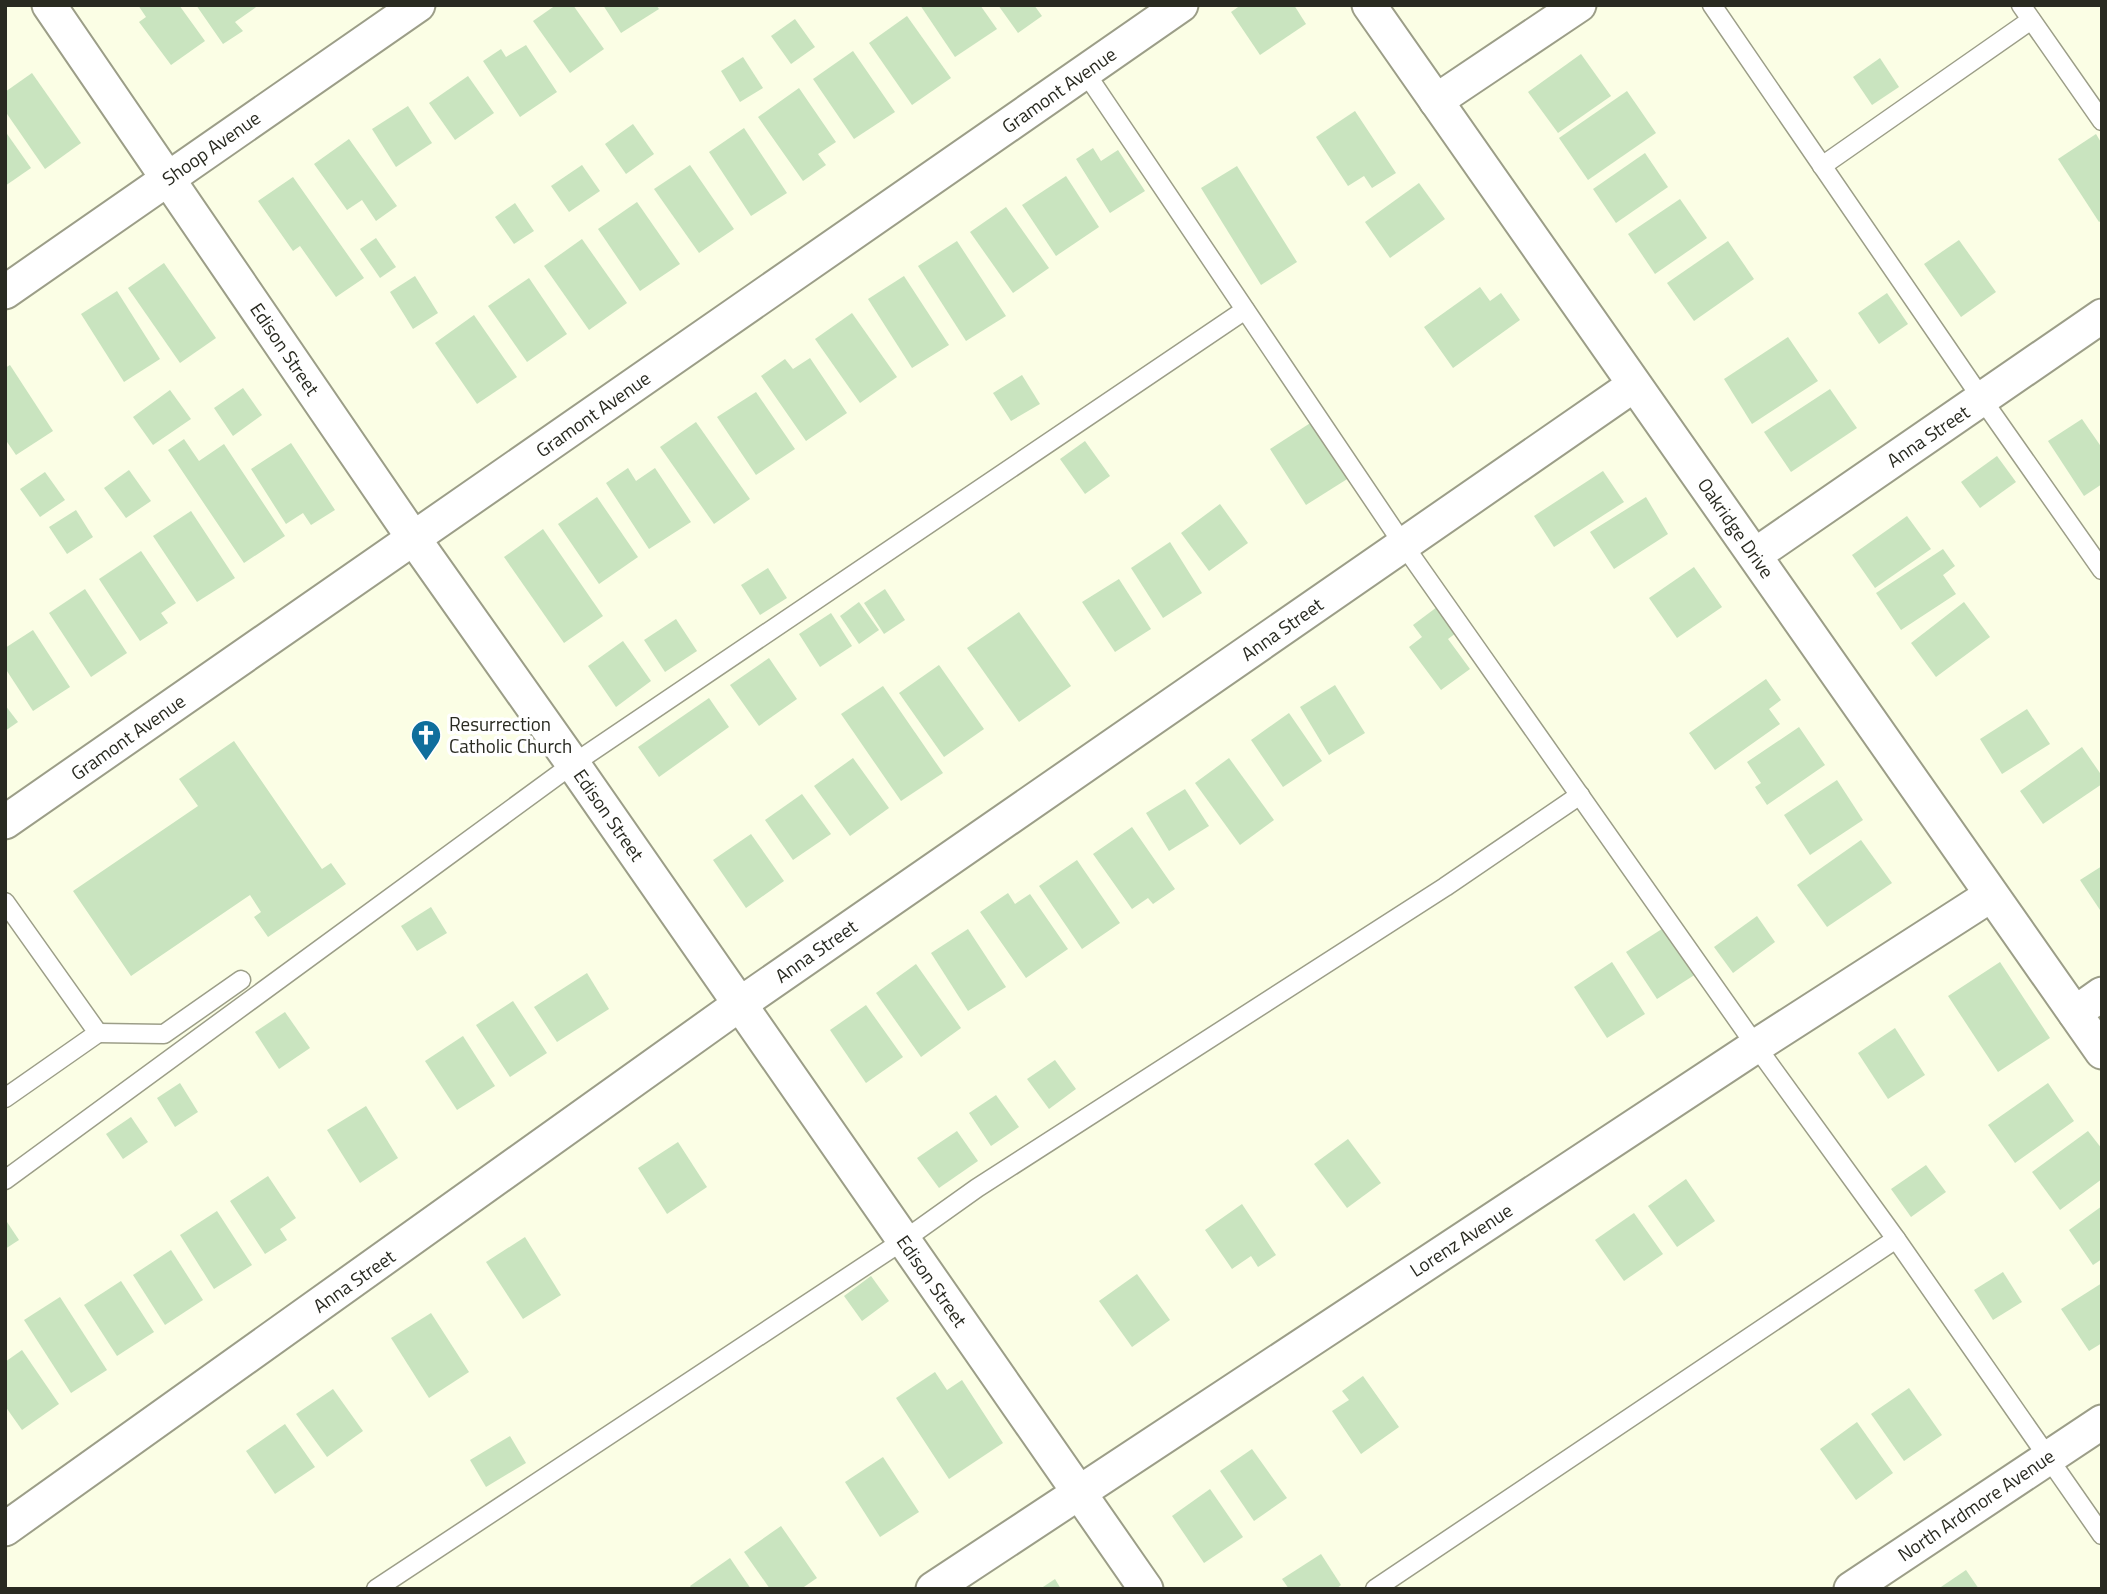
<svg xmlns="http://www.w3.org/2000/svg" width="2107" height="1594" viewBox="0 0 2107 1594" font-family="'Titillium Web',sans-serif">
<rect width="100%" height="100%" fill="#fbfee5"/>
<g fill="#c9e4bf">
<path d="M 138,5 L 179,5 L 205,41 L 171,65 L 139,22 L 146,17 Z"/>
<path d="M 196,5 L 259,5 L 235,22 L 243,31 L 223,44 Z"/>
<path d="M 556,5 L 573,5 L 604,49 L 570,73 L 533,21 Z"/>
<path d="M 603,5 L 656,5 L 659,9 L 621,33 Z"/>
<path d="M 920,5 L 980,5 L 997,29 L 955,57 Z"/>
<path d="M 998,5 L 1034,5 L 1042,16 L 1018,33 Z"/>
<path d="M 1241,5 L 1294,5 L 1306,24 L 1260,55 L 1231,12 Z"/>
<path d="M 907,16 L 951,78 L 912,105 L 869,43 Z"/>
<path d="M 795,19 L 815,47 L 791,64 L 771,36 Z"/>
<path d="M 526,45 L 557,92 L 520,117 L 483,61 L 501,49 L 506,57 Z"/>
<path d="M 853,51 L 895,112 L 854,139 L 813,79 Z"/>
<path d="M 1581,54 L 1611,96 L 1558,133 L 1528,92 Z"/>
<path d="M 743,57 L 763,88 L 740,102 L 721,71 Z"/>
<path d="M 1880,58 L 1899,87 L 1872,105 L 1853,77 Z"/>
<path d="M 32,73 L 81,143 L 45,169 L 5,111 L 5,92 Z"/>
<path d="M 468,76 L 494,113 L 455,140 L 429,103 Z"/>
<path d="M 799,88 L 836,142 L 818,154 L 826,165 L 803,181 L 758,117 Z"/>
<path d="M 1627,91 L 1656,133 L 1588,180 L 1559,138 Z"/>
<path d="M 408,106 L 432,143 L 396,167 L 372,129 Z"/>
<path d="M 1355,111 L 1396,173 L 1372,188 L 1364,176 L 1348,186 L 1316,137 Z"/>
<path d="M 633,124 L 654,154 L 626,174 L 605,144 Z"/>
<path d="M 744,128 L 787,193 L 751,216 L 709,152 Z"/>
<path d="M 5,131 L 31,168 L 5,186 Z"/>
<path d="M 2096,134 L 2102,144 L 2102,220 L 2099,222 L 2058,159 Z"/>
<path d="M 349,139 L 397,206 L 376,221 L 362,200 L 347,210 L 314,164 Z"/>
<path d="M 1093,148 L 1101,161 L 1118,150 L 1145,191 L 1110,213 L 1076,159 Z"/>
<path d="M 1645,153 L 1668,187 L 1616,223 L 1593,189 Z"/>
<path d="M 582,165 L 600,191 L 569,212 L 551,186 Z"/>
<path d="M 690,165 L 734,229 L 699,253 L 654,189 Z"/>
<path d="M 1237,166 L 1297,262 L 1261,285 L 1201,188 Z"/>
<path d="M 1066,176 L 1099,227 L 1056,256 L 1022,205 Z"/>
<path d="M 293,177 L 364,278 L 336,297 L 300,246 L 293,251 L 258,201 Z"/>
<path d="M 1419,183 L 1445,219 L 1390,258 L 1365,222 Z"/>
<path d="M 1680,199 L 1707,238 L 1655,274 L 1628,234 Z"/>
<path d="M 637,202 L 680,264 L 640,291 L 598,229 Z"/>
<path d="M 515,203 L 534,231 L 514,244 L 495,217 Z"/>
<path d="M 1006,207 L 1049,268 L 1013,293 L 970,232 Z"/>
<path d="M 376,238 L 396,267 L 380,278 L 360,249 Z"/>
<path d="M 582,239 L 627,303 L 589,330 L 544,266 Z"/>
<path d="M 1959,240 L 1996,292 L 1961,317 L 1924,264 Z"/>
<path d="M 957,241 L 1006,316 L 966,341 L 918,266 Z"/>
<path d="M 1728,241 L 1754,279 L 1694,321 L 1667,283 Z"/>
<path d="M 164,263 L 216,338 L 180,363 L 128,288 Z"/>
<path d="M 415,276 L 438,313 L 413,329 L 390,292 Z"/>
<path d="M 904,276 L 949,345 L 912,368 L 868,299 Z"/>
<path d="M 529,278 L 567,334 L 527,362 L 488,306 Z"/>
<path d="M 1480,287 L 1490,301 L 1501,293 L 1520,320 L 1453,368 L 1424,327 Z"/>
<path d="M 117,291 L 160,359 L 124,382 L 81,314 Z"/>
<path d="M 1887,293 L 1908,324 L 1879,344 L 1858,313 Z"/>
<path d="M 852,313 L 897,377 L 860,403 L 815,339 Z"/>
<path d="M 474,315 L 517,377 L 477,404 L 435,343 Z"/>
<path d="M 1788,337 L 1818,381 L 1752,424 L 1724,379 Z"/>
<path d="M 810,358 L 847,413 L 806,441 L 761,376 L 785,359 L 793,369 Z"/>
<path d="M 10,365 L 53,431 L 16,455 L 5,439 L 5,368 Z"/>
<path d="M 1022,375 L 1040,404 L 1011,421 L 993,393 Z"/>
<path d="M 243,388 L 262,415 L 233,436 L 214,408 Z"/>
<path d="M 1830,389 L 1857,428 L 1791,472 L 1764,432 Z"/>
<path d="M 170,390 L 191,419 L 153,445 L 133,417 Z"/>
<path d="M 756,392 L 795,449 L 756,475 L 717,417 Z"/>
<path d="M 2082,419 L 2102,448 L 2102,484 L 2084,496 L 2048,441 Z"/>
<path d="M 1315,420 L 1352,476 L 1306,505 L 1270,449 Z"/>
<path d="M 696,422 L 750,499 L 714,524 L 660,447 Z"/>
<path d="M 184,439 L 199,461 L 224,444 L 285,536 L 244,563 L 168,450 Z"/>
<path d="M 1085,441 L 1110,476 L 1085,494 L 1060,459 Z"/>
<path d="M 291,443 L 335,510 L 311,525 L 303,513 L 286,524 L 251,469 Z"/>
<path d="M 1997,456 L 2016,482 L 1980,508 L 1961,482 Z"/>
<path d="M 628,468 L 636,481 L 655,468 L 691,522 L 649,549 L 606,483 Z"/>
<path d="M 129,470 L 151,501 L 126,518 L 104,488 Z"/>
<path d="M 1603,471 L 1624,502 L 1554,547 L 1534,516 Z"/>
<path d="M 45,472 L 65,500 L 40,517 L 20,489 Z"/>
<path d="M 597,497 L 638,557 L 599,584 L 558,524 Z"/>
<path d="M 1646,497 L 1668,534 L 1614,569 L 1590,532 Z"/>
<path d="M 1220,504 L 1248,543 L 1209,571 L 1181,533 Z"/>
<path d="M 76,510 L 93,537 L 67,554 L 49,527 Z"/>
<path d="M 191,511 L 235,578 L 197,602 L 153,536 Z"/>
<path d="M 1907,516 L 1931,549 L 1875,588 L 1852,555 Z"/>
<path d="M 543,529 L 603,616 L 564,643 L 504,557 Z"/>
<path d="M 1170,542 L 1202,593 L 1163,618 L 1131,568 Z"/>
<path d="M 1943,549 L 1955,566 L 1943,575 L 1956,594 L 1901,630 L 1876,593 Z"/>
<path d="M 141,551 L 176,603 L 161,613 L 168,623 L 140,641 L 99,579 Z"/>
<path d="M 1694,567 L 1722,607 L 1677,638 L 1649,598 Z"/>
<path d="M 768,568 L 787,598 L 760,615 L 741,585 Z"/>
<path d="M 1119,579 L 1151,629 L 1115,652 L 1082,602 Z"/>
<path d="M 85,589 L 127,653 L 91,677 L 49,613 Z"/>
<path d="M 885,589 L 905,620 L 884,634 L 864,603 Z"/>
<path d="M 859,602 L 879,630 L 859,644 L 840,616 Z"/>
<path d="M 1964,602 L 1990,637 L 1936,677 L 1911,643 Z"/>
<path d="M 1437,607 L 1456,633 L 1448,639 L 1470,669 L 1441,690 L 1409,647 L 1422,637 L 1413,625 Z"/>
<path d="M 1019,612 L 1071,686 L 1019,722 L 967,648 Z"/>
<path d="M 831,613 L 852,646 L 820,667 L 799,634 Z"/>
<path d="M 676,619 L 697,651 L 665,672 L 644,640 Z"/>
<path d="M 33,630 L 70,687 L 33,711 L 5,668 L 5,648 Z"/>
<path d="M 623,641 L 651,681 L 616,707 L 588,666 Z"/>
<path d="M 769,658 L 797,699 L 759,726 L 730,685 Z"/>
<path d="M 939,665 L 984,729 L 944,757 L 899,693 Z"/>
<path d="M 1766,679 L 1781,700 L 1769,709 L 1780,724 L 1715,770 L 1689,733 Z"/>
<path d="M 1335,685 L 1365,733 L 1329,755 L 1300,707 Z"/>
<path d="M 883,686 L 943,773 L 901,801 L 841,714 Z"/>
<path d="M 709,698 L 729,727 L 659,777 L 638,747 Z"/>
<path d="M 5,705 L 18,722 L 5,731 Z"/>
<path d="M 2027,709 L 2050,744 L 2002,774 L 1980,739 Z"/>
<path d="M 1289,713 L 1322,761 L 1283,787 L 1251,740 Z"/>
<path d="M 1799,727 L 1825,765 L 1767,805 L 1755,787 L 1761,783 L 1747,762 Z"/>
<path d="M 234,741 L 322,869 L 331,863 L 346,884 L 268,937 L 254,917 L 261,912 L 250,895 L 131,976 L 73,891 L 198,806 L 179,779 Z"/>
<path d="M 2082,747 L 2102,776 L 2102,784 L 2043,824 L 2020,791 Z"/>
<path d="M 853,758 L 889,808 L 850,836 L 814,786 Z"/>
<path d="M 1229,758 L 1274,820 L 1240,845 L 1195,783 Z"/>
<path d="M 1837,780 L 1863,820 L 1810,855 L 1784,815 Z"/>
<path d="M 1185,789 L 1209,826 L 1169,851 L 1146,813 Z"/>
<path d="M 802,794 L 831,834 L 793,860 L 765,820 Z"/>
<path d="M 1132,827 L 1175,889 L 1153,904 L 1148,898 L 1132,909 L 1093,854 Z"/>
<path d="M 751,834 L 784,881 L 746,908 L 713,860 Z"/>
<path d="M 1861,840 L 1892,883 L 1827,927 L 1797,885 Z"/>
<path d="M 1077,860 L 1120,923 L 1082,949 L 1039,886 Z"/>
<path d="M 2102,866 L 2102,913 L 2080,880 Z"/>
<path d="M 1008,893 L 1015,904 L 1030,894 L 1068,949 L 1026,978 L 980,912 Z"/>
<path d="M 431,907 L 447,933 L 417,951 L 401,926 Z"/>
<path d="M 1757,916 L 1775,942 L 1733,973 L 1714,947 Z"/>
<path d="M 1665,927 L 1696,974 L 1657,999 L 1626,952 Z"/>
<path d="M 968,929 L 1006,987 L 968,1011 L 931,953 Z"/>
<path d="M 1612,962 L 1645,1014 L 1607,1038 L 1574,987 Z"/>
<path d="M 2000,962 L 2050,1038 L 1998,1072 L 1948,996 Z"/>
<path d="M 916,964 L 961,1028 L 921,1057 L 876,993 Z"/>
<path d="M 587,973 L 609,1009 L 557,1042 L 534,1007 Z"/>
<path d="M 513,1001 L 547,1053 L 510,1077 L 476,1025 Z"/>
<path d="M 866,1005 L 903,1057 L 866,1083 L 830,1030 Z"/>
<path d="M 285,1012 L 310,1048 L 279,1069 L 255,1032 Z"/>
<path d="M 1895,1028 L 1925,1075 L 1888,1099 L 1858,1053 Z"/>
<path d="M 463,1036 L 495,1086 L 457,1110 L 425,1061 Z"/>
<path d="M 1055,1060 L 1076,1089 L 1049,1109 L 1027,1079 Z"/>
<path d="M 180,1083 L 198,1112 L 175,1127 L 157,1098 Z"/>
<path d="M 2048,1083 L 2074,1121 L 2015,1163 L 1988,1125 Z"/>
<path d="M 996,1095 L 1019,1127 L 991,1146 L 969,1113 Z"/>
<path d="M 366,1106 L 398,1158 L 360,1183 L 327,1130 Z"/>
<path d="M 131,1117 L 148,1142 L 123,1159 L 106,1134 Z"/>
<path d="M 957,1131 L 978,1161 L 939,1188 L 917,1158 Z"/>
<path d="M 2088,1131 L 2102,1149 L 2102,1179 L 2060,1210 L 2032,1172 Z"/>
<path d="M 1348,1139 L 1381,1183 L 1347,1208 L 1314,1164 Z"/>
<path d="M 678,1142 L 707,1187 L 667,1214 L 638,1168 Z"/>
<path d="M 1926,1165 L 1946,1192 L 1911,1217 L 1891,1189 Z"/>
<path d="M 268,1176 L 296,1218 L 280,1229 L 287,1240 L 265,1254 L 230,1201 Z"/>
<path d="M 1686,1179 L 1715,1221 L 1677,1247 L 1648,1206 Z"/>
<path d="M 1242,1204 L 1276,1255 L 1258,1267 L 1251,1256 L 1232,1269 L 1205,1230 Z"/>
<path d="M 2102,1206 L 2102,1259 L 2093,1265 L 2069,1230 Z"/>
<path d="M 217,1211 L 252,1265 L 214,1289 L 180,1235 Z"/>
<path d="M 1634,1213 L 1663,1254 L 1624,1281 L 1595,1240 Z"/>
<path d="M 5,1219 L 19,1240 L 5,1249 Z"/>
<path d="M 525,1237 L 561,1295 L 523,1319 L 486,1262 Z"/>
<path d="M 171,1250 L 203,1300 L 165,1325 L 133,1275 Z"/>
<path d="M 2003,1272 L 2022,1302 L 1993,1320 L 1974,1290 Z"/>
<path d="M 1137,1274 L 1170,1320 L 1132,1347 L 1099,1301 Z"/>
<path d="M 871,1276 L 889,1301 L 862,1321 L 844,1296 Z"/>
<path d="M 121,1281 L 154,1332 L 117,1356 L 84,1305 Z"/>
<path d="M 2102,1283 L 2102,1343 L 2089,1351 L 2061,1309 Z"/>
<path d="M 60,1297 L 107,1370 L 71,1393 L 24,1320 Z"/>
<path d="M 431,1313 L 469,1372 L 429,1398 L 391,1338 Z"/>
<path d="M 22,1350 L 59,1404 L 22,1430 L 5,1406 L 5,1362 Z"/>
<path d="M 935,1372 L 947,1390 L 962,1380 L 1003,1443 L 949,1479 L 896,1398 Z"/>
<path d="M 1363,1376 L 1399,1427 L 1361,1454 L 1332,1411 L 1349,1400 L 1342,1391 Z"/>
<path d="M 1909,1388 L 1942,1435 L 1904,1461 L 1871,1414 Z"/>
<path d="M 333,1389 L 363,1431 L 327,1457 L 296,1414 Z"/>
<path d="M 1857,1422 L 1893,1473 L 1856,1500 L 1820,1449 Z"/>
<path d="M 285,1424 L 315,1467 L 275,1494 L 246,1451 Z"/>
<path d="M 510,1436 L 526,1463 L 486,1487 L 470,1460 Z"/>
<path d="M 1252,1449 L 1287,1498 L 1254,1521 L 1220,1471 Z"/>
<path d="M 883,1457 L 919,1512 L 880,1537 L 845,1482 Z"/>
<path d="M 1210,1489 L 1243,1537 L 1204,1563 L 1172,1516 Z"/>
<path d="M 781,1526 L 817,1578 L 801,1589 L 770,1589 L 744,1552 Z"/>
<path d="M 1321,1554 L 1341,1585 L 1336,1589 L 1289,1589 L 1282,1579 Z"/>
<path d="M 730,1558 L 751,1589 L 692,1589 L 690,1586 Z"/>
<path d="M 1966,1570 L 1979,1589 L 1938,1589 Z"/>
<path d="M 1055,1579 L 1061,1589 L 1040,1589 Z"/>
</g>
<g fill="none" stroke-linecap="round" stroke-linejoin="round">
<g stroke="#9c9e88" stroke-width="21">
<g id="lane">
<path d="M 1712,5 L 1982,399 L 2102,570"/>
<path d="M 2021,5 L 2102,121"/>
<path d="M 1085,72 L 1403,544 L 1756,1046 L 1896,1239 L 2102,1535"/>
<path d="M 1822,166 L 2031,20"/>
<path d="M 5,902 L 98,1033 L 5,1098"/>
<path d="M 98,1033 L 164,1034 L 241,980"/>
<path d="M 5,1180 L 573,764 L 1245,310"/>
<path d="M 376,1589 L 904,1240 L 977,1188 L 1445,887 L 1580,795"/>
<path d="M 1375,1589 L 1896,1239"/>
</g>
</g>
<g stroke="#9c9e88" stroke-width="37">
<g id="street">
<path d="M 49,5 L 414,539 L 573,764 L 1146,1589"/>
<path d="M 1369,5 L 2102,1052"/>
<path d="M 1436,101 L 1579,5"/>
<path d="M 5,292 L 418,5"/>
<path d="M 1755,555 L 2102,316"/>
<path d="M 5,822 L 1181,5"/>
<path d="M 2075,1013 L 2102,994"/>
<path d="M 5,1529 L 740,1004 L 1634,385"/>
<path d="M 933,1589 L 1756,1046 L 1991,895"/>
<path d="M 1851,1589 L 2102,1422"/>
</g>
</g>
<use href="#lane" stroke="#fff" stroke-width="18"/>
<use href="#street" stroke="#fff" stroke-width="33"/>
</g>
<defs>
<g id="church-pin" transform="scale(1.575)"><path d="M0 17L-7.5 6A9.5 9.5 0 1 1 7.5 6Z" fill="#0f6e9c" stroke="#fff"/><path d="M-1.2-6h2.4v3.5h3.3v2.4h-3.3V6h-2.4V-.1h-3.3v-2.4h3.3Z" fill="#fff"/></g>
</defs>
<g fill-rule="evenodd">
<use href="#church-pin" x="426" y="735"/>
</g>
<g text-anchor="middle" stroke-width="7" stroke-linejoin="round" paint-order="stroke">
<g font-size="19" fill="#292a21" stroke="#fff">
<text transform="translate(1059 90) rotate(-35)" y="7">Gramont Avenue</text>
<text transform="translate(211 148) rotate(-35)" y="7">Shoop Avenue</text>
<text transform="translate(285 349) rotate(56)" y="7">Edison Street</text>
<text transform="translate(593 414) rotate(-35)" y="7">Gramont Avenue</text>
<text transform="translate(1928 436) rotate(-34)" y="7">Anna Street</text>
<text transform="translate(1736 528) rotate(55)" y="7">Oakridge Drive</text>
<text transform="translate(1282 629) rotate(-35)" y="7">Anna Street</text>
<text transform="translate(128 737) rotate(-35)" y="7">Gramont Avenue</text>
<text transform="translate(609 815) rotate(55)" y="7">Edison Street</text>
<text transform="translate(816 951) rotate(-35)" y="7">Anna Street</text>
<text transform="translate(1461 1240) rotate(-33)" y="7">Lorenz Avenue</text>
<text transform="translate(354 1281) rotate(-35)" y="7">Anna Street</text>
<text transform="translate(932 1281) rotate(55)" y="7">Edison Street</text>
<text transform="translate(1976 1505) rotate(-34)" y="7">North Ardmore Avenue</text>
</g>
<g font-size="19" fill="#292a21" stroke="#fff" text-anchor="start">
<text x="449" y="731">Resurrection<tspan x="449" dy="22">Catholic Church</tspan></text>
</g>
</g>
<rect width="2107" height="1594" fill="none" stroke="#292a21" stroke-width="14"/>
</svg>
